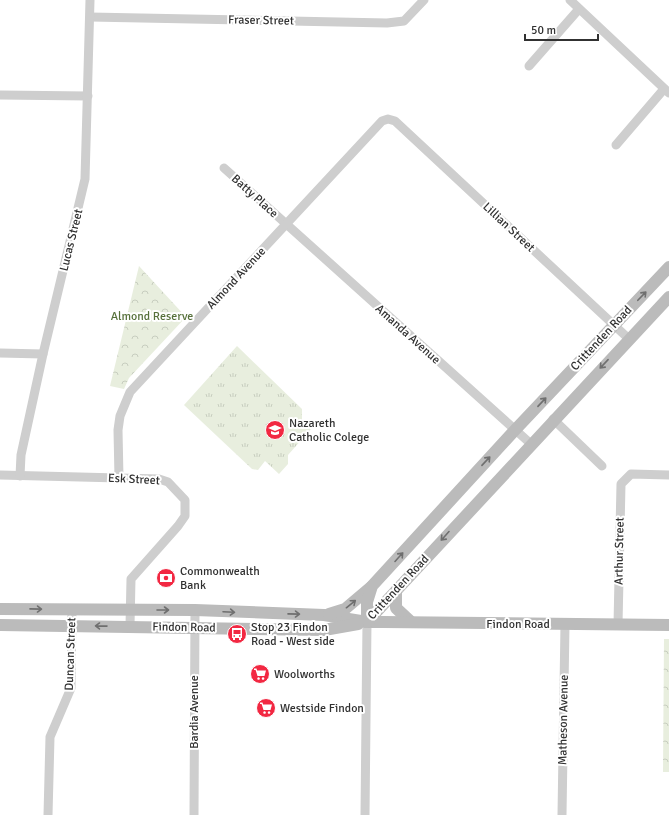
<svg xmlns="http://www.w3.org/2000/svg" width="669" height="815" viewBox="0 0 669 815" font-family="Signika,sans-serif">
<defs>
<pattern id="grass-tufts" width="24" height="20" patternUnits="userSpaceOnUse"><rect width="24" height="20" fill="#e8eede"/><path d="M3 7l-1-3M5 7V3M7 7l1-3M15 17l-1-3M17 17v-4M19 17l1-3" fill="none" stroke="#c7cdbf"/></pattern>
<pattern id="forest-crowns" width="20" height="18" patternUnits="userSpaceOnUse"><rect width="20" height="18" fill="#e8eede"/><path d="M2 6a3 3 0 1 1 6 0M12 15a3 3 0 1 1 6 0" fill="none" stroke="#c7cdbf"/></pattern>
</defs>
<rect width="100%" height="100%" fill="#fff"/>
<path fill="url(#grass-tufts)" d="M 237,346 L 302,409 L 302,421 L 311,429 L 288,455 L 288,464 L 279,474 L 265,461 L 258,470 L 252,469 L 184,405 Z"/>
<g fill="url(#forest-crowns)">
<path d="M 139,266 L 186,317 L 129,378 L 124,389 L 110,386 Z"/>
<path d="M 664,639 L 669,639 L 669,772 L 663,772 Z"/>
</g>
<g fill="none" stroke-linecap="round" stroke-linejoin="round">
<g stroke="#cecece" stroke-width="9">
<path d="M 570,0 L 669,93"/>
<path d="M 90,17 L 387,23 L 404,21 L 424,0"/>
<path d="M 529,66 L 579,9"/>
<path d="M 0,95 L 88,96"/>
<path d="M 616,145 L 664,89"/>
<path d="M 224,168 L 531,444"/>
<path d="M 0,353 L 43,354"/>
<path d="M 553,419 L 602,466"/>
<path d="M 0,475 L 159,479 L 168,482 L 185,500 L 185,516 L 178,526 L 131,579 L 130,626"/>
<path d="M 20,476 L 21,455 L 43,354 L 85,179 L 90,0"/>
<path d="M 119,478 L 118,430 L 120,416 L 130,392 L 382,121 L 388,119 L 395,121 L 629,339"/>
<path d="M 618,625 L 621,484 L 631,474 L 669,475"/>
<path d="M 48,815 L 50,737 L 71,688 L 72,610"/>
<path d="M 194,815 L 195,610"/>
<path d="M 365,815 L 367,622"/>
<path d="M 562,815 L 565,624"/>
</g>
<g stroke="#bbb" stroke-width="12">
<path d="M 396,591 L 396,608 L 411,622"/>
<path d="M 0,609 L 195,610 L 324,615 L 367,622 L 383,622 L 669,625"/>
<path d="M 329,614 L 345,609 L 371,587"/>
<path d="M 367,622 L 367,602 L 372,586 L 515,430 L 669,267"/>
<path d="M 367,622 L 669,297"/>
<path d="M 0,625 L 324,630 L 358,624"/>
</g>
</g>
<defs><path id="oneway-shaft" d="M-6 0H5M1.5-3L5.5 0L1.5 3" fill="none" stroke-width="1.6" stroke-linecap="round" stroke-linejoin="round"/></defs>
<g stroke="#6f6f6f">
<use href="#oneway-shaft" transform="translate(642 296) rotate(-46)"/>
<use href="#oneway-shaft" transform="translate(604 364) rotate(133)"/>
<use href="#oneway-shaft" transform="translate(542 402) rotate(-47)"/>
<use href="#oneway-shaft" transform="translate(486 461) rotate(-47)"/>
<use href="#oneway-shaft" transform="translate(445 536) rotate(132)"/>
<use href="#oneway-shaft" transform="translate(399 557) rotate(-48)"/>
<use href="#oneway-shaft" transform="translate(351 604) rotate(-39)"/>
<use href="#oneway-shaft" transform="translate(36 609) rotate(1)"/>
<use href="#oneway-shaft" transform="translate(163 610)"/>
<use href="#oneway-shaft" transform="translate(229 612) rotate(3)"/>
<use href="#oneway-shaft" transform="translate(294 614) rotate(1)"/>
<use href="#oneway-shaft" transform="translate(101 626) rotate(-179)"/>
</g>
<defs>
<g id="school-disc" transform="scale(1)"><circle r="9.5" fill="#f22842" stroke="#fff"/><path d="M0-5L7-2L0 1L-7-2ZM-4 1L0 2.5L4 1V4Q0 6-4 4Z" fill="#fff"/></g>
<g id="bank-disc" transform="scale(1)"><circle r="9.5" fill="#f22842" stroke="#fff"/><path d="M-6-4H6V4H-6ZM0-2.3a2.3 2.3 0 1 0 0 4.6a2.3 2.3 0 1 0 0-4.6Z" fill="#fff"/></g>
<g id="bus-disc" transform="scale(1)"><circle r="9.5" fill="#f22842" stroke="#fff"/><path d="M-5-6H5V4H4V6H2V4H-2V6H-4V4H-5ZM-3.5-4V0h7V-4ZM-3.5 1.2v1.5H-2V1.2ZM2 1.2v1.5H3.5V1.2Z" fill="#fff"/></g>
<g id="supermarket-disc" transform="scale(1)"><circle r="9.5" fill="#f22842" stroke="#fff"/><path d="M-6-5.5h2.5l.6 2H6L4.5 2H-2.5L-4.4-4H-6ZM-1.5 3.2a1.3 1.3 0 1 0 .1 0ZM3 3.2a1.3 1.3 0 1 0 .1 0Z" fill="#fff"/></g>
</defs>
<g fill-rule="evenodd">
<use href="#school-disc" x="275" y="430"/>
<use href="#bank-disc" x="166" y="578"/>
<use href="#bus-disc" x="237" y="634"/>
<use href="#supermarket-disc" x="260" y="674"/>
<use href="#supermarket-disc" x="266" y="708"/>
</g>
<g text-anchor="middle" stroke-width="4" stroke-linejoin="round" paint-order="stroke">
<g font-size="12" fill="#313131" stroke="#fff">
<text transform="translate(261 20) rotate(1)" y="4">Fraser Street</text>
<text transform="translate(255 196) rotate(42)" y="4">Batty Place</text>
<text transform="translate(509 227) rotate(43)" y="4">Lillian Street</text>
<text transform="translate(71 240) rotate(-76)" y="4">Lucas Street</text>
<text transform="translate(236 278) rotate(-47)" y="4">Almond Avenue</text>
<text transform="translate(408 334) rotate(42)" y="4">Amanda Avenue</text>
<text transform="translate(601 338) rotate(-47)" y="4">Crittenden Road</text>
<text transform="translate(134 479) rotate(3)" y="4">Esk Street</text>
<text transform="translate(619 551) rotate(-89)" y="4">Arthur Street</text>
<text transform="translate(398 587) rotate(-47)" y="4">Crittenden Road</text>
<text x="518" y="628">Findon Road</text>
<text transform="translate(184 627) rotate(1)" y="4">Findon Road</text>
<text transform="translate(70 654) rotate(-88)" y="4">Duncan Street</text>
<text transform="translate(194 712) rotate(-90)" y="4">Bardia Avenue</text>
<text transform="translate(563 720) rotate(-89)" y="4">Matheson Avenue</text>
</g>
<g font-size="12" fill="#56703a" stroke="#fff">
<text x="152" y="320">Almond Reserve</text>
</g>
<g font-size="12" fill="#313131" stroke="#fff" text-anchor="start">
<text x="289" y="427">Nazareth<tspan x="289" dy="14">Catholic Colege</tspan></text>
<text x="180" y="575">Commonwealth<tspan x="180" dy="14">Bank</tspan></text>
<text x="251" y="631">Stop 23 Findon<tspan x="251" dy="14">Road - West side</tspan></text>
<text x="274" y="678">Woolworths</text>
<text x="280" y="712">Westside Findon</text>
</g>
</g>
<path d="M525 34v6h73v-6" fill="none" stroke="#313131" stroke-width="2"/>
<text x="531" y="34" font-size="12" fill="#313131" stroke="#ffffff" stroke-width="3" paint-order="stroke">50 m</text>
</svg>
